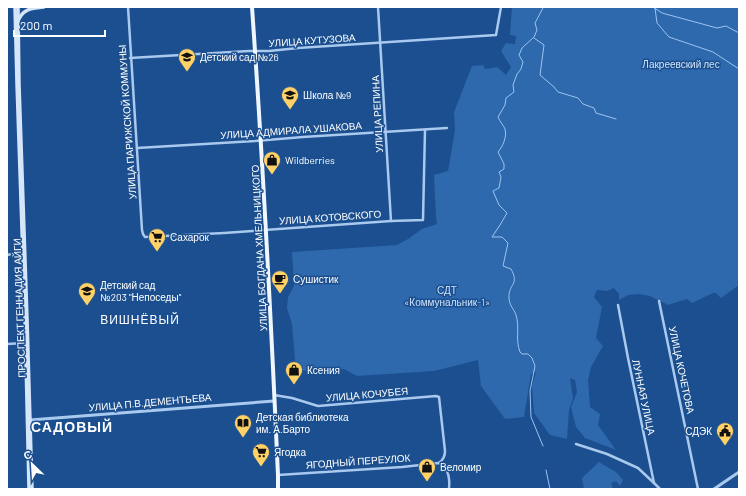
<svg xmlns="http://www.w3.org/2000/svg" width="746" height="496" viewBox="0 0 746 496" font-family="Barlow,sans-serif">
<rect width="100%" height="100%" fill="#1b4f8f"/>
<g fill="#2e69ad">
<path d="M 512,7 L 739,7 L 739,285 L 721,298 L 716,293 L 713,293 L 692,303 L 687,299 L 668,305 L 650,296 L 639,294 L 628,295 L 619,300 L 619,294 L 614,288 L 607,291 L 597,290 L 594,297 L 602,307 L 596,338 L 603,346 L 591,367 L 588,380 L 590,407 L 600,414 L 598,425 L 616,450 L 585,438 L 576,427 L 571,407 L 577,392 L 575,380 L 570,378 L 573,398 L 569,410 L 567,439 L 550,435 L 534,413 L 532,386 L 536,372 L 531,374 L 524,417 L 505,419 L 481,386 L 478,360 L 434,371 L 357,376 L 344,369 L 296,371 L 292,324 L 287,308 L 288,297 L 294,286 L 292,252 L 397,245 L 408,239 L 422,229 L 437,224 L 436,216 L 434,175 L 448,171 L 455,130 L 454,112 L 472,66 L 483,65 L 485,69 L 497,67 L 506,75 L 511,67 L 501,51 L 506,43 L 515,44 L 516,36 L 510,35 Z"/>
<path d="M 599,462 L 616,472 L 623,480 L 620,486 L 616,481 L 611,483 L 613,489 L 584,489 L 582,478 Z"/>
</g>
<g fill="none" stroke-linecap="round" stroke-linejoin="round">
<g stroke="#9cc4f0" stroke-width="1">
<path d="M 543,7 L 543,8 L 535,23 L 537,30 L 534,37 L 522,48 L 519,55 L 523,62 L 521,69 L 517,74 L 513,85 L 514,92 L 506,98 L 505,105 L 498,117 C 500,122 504,126 505,129 C 507,137 503,146 498,152 L 504,164 L 504,169 L 499,172 L 501,177 L 499,188 L 493,191 L 499,205 L 507,213 L 500,225 L 492,237 L 502,237 L 508,243 L 503,266 L 511,269 C 520,285 508,284 509,298 C 509,305 514,309 516,315 C 520,328 515,339 520,352 L 522,354 L 528,354 L 532,358 L 535,366 L 530,391 L 531,417 L 543,446"/>
<path d="M 653,7 L 662,13 L 717,28 L 726,26 L 739,33"/>
<path d="M 655,8 L 657,23 L 669,37 L 713,52 L 739,69"/>
<path d="M 534,38 L 544,45 L 540,75 L 554,87 L 558,92 L 578,98 L 583,104 L 594,108 L 596,113 L 616,119"/>
<path d="M 546,470 L 550,489"/>
</g>
<g stroke="#a9c9ee" stroke-width="2.5">
<path d="M 128,7 L 142,230 L 143,234 L 145,237 L 224,233 L 391,221 L 423,220 L 425,130"/>
<path d="M 378,7 L 391,221"/>
<path d="M 130,58 L 249,51 L 269,51 L 298,48 L 496,35 L 501,7"/>
<path d="M 137,148 L 255,141 L 303,137 L 447,128"/>
<path d="M 7,255 L 22,252"/>
<path d="M 659,301 L 698,489"/>
<path d="M 618,305 L 628,358 L 654,483 L 660,489"/>
<path d="M 7,344 L 25,343"/>
<path d="M 274,395 L 292,398 L 318,406 L 436,396 L 439,397 L 445,451 C 445,456 443,460 439,463"/>
<path d="M 576,444 L 607,454 L 638,468 L 654,483"/>
<path d="M 439,463 C 449,468 450,479 449,489"/>
<path d="M 278,475 L 402,467 L 439,463"/>
</g>
<g stroke="#a9c9ee" stroke-width="3">
<path d="M 30,420 L 274,401"/>
<path d="M 714,489 L 739,472"/>
</g>
<g stroke="#d6e6fa" stroke-width="3.5">
<path d="M 15,7 L 17,84 L 25,318 L 29,489"/>
<path d="M 18,7 L 19,84 L 27,318 L 32,489"/>
<path d="M 19,19 C 24,8 34,8 44,7"/>
</g>
<path stroke="#f0f6ff" stroke-width="4" d="M 252,7 C 263,163 271,319 278,475 L 278,489"/>
</g>
<defs>
<g id="school-pin" transform="scale(0.9)"><path d="M0 17L-7.5 6A9.5 9.5 0 1 1 7.5 6Z" fill="#ffd166" stroke="#1b4f8f"/><path d="M0-5L7-2L0 1L-7-2ZM-4 1L0 2.5L4 1V4Q0 6-4 4Z" fill="#111"/></g>
<g id="shop-pin" transform="scale(0.9)"><path d="M0 17L-7.5 6A9.5 9.5 0 1 1 7.5 6Z" fill="#ffd166" stroke="#1b4f8f"/><path d="M-5-2.5h2.3a2.7 3.5 0 0 1 5.4 0H5L5.5 6h-11ZM-1.5-2.5h3a1.5 2.3 0 0 0-3 0Z" fill="#111"/></g>
<g id="supermarket-pin" transform="scale(0.9)"><path d="M0 17L-7.5 6A9.5 9.5 0 1 1 7.5 6Z" fill="#ffd166" stroke="#1b4f8f"/><path d="M-6-5.5h2.5l.6 2H6L4.5 2H-2.5L-4.4-4H-6ZM-1.5 3.2a1.3 1.3 0 1 0 .1 0ZM3 3.2a1.3 1.3 0 1 0 .1 0Z" fill="#111"/></g>
<g id="cafe-pin" transform="scale(0.9)"><path d="M0 17L-7.5 6A9.5 9.5 0 1 1 7.5 6Z" fill="#ffd166" stroke="#1b4f8f"/><path d="M-5.5-4.5H6V0H3Q3 3.5 0 3.5H-2.5Q-5.5 3.5-5.5 0ZM3-3.2v2h1.7v-2ZM-6 4.5H4V6H-6Z" fill="#111"/></g>
<g id="library-pin" transform="scale(0.9)"><path d="M0 17L-7.5 6A9.5 9.5 0 1 1 7.5 6Z" fill="#ffd166" stroke="#1b4f8f"/><path d="M-6-4Q-3-5.5-.7-3.5V5Q-3 3-6 4ZM6-4Q3-5.5 .7-3.5V5Q3 3 6 4Z" fill="#111"/></g>
<g id="civic-pin" transform="scale(0.9)"><path d="M0 17L-7.5 6A9.5 9.5 0 1 1 7.5 6Z" fill="#ffd166" stroke="#1b4f8f"/><path d="M-.6-6.5H3V-4.5H.6V-3L4-1V1h2V6H-6V1h2V-1L-.6-3ZM-1.2 2.5V6h2.4V2.5Z" fill="#111"/></g>
</defs>
<g fill-rule="evenodd">
<use href="#school-pin" x="187" y="57"/>
<use href="#school-pin" x="290" y="95"/>
<use href="#shop-pin" x="272" y="160"/>
<use href="#supermarket-pin" x="157" y="237"/>
<use href="#cafe-pin" x="280" y="279"/>
<use href="#school-pin" x="87" y="291"/>
<use href="#shop-pin" x="294" y="370"/>
<use href="#library-pin" x="243" y="423"/>
<use href="#civic-pin" x="725" y="431"/>
<use href="#supermarket-pin" x="261" y="452"/>
<use href="#shop-pin" x="427" y="467"/>
</g>
<g text-anchor="middle" stroke-width="3" stroke-linejoin="round" paint-order="stroke">
<g font-size="10" fill="#fff" stroke="#1b4f8f">
<text transform="translate(312 40) rotate(-4)" y="4">УЛИЦА КУТУЗОВА</text>
<text transform="translate(377 114) rotate(-93)" y="4">УЛИЦА РЕПИНА</text>
<text transform="translate(127 122) rotate(-94)" y="4">УЛИЦА ПАРИЖСКОЙ КОММУНЫ</text>
<text transform="translate(291 130) rotate(-4)" y="4">УЛИЦА АДМИРАЛА УШАКОВА</text>
<text transform="translate(330 217) rotate(-4)" y="4">УЛИЦА КОТОВСКОГО</text>
<text transform="translate(259 248) rotate(-93)" y="4">УЛИЦА БОГДАНА ХМЕЛЬНИЦКОГО</text>
<text transform="translate(19 308) rotate(-92)" y="4">ПРОСПЕКТ ГЕННАДИЯ АЙГИ</text>
<text transform="translate(682 370) rotate(78)" y="4">УЛИЦА КОЧЕТОВА</text>
<text transform="translate(367 394) rotate(-5)" y="4">УЛИЦА КОЧУБЕЯ</text>
<text transform="translate(644 397) rotate(78)" y="4">ЛУННАЯ УЛИЦА</text>
<text transform="translate(150 402) rotate(-5)" y="4">УЛИЦА П.В.ДЕМЕНТЬЕВА</text>
<text transform="translate(358 461) rotate(-4)" y="4">ЯГОДНЫЙ ПЕРЕУЛОК</text>
</g>
<g font-size="10" fill="#fff" stroke="#1b4f8f" text-anchor="start">
<text x="200" y="61">Детский сад №26</text>
<text x="303" y="99">Школа №9</text>
<text x="285" y="164">Wildberries</text>
<text x="170" y="241">Сахарок</text>
<text x="293" y="283">Сушистик</text>
<text x="100" y="289">Детский сад<tspan x="100" dy="12">№203 "Непоседы"</tspan></text>
<text x="307" y="374">Ксения</text>
<text x="256" y="421">Детская библиотека<tspan x="256" dy="12">им. А.Барто</tspan></text>
<text x="712" y="435" text-anchor="end">СДЭК</text>
<text x="274" y="456">Ягодка</text>
<text x="440" y="471">Веломир</text>
</g>
<g font-size="10" fill="#cfe3fa" stroke="#1b4f8f">
<text x="681" y="68">Лакреевский лес</text>
<text x="447" y="294">СДТ<tspan x="447" dy="12">«Коммунальник-1»</tspan></text>
</g>
<g font-size="12" letter-spacing="1" fill="#fff" stroke="#1b4f8f">
<text x="140" y="324">ВИШНЁВЫЙ</text>
</g>
<g font-size="14" font-weight="bold" letter-spacing="1" fill="#fff" stroke="#1b4f8f">
<text x="72" y="432">САДОВЫЙ</text>
</g>
</g>
<rect width="746" height="496" fill="none" stroke="#ffffff" stroke-width="16"/>
<g transform="translate(32 464) rotate(335)" stroke="#1b4f8f" stroke-width="3" paint-order="stroke">
<path d="M0-3L7 15L0 10L-7 15Z" fill="#ffffff"/>
<text y="-6" font-size="11" font-weight="bold" text-anchor="middle" fill="#ffffff">С</text>
</g>
<path d="M14 30v6h91v-6" fill="none" stroke="#ffffff" stroke-width="2"/>
<text x="20" y="30" font-size="12" fill="#ffffff" stroke="#1b4f8f" stroke-width="3" paint-order="stroke">200 m</text>
</svg>
